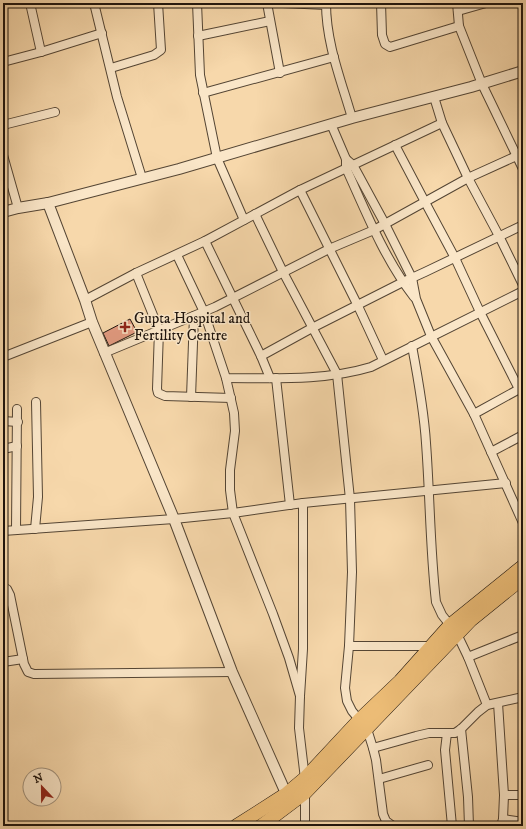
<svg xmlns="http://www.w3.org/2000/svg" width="526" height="829" viewBox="0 0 526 829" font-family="'IM FELL DW Pica',serif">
<rect width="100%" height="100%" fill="#f7d8ab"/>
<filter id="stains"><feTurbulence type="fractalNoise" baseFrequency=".005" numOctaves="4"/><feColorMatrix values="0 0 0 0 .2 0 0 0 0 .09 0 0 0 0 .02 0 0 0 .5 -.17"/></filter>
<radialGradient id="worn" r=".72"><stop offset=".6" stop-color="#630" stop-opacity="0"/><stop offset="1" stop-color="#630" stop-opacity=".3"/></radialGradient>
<path fill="#e39b81" stroke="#1e140d" d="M 130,319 L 137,332 L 109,346 L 103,333 Z"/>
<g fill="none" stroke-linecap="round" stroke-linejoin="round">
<g stroke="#544534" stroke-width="10">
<g id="minor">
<path d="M 30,3 L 41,52"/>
<path d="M 94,3 L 117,97 L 142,178"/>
<path d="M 197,3 L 200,75 L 217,158 L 244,220"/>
<path d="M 267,3 L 280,73"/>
<path d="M 283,3 L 326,5"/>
<path d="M 326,3 C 326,43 341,80 352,118"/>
<path d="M 381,3 L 382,35 L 385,44 L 390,47 L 459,26"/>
<path d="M 457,3 L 459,26 L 482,84 L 523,169"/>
<path d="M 458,11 L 486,3"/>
<path d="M 198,36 L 270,21"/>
<path d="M 3,62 L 41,52 L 102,33"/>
<path d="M 111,68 L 154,55 L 161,50 L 158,3"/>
<path d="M 203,93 L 334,57"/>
<path d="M 434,97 L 442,123 L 468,178 L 499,236 L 523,285"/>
<path d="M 331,124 L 346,159 L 346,168 C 366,212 384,258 414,297"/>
<path d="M 3,125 L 55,112"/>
<path d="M 395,145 L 425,202 L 455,258 L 480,312 L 519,389"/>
<path d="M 3,155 L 18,208"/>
<path d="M 346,159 L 353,165 L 385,224 L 412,278 L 416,299 L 431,336 L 474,414 L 523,523"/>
<path d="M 300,190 L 358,306 L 383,360"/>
<path d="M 255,214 L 283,272 L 337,374 L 350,499 L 352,572 L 349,646 L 345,688 L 347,701 L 352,711 L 367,729 L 373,748 L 376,760 L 383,814 L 386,821 L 393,826"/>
<path d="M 205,241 L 261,356 L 270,378"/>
<path d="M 177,255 L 204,312 L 226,378 C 274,378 325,381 371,367 L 523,291"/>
<path d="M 136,273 L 159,330 L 157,389 L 158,393 L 165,396 L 231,398"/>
<path d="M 85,300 L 136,273 L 205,241 L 300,190 L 442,123"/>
<path d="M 412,346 C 418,378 424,410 426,443 C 430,496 430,549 436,602 L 442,615 L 457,634 L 468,657 L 487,705"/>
<path d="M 104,353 L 215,307 L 329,249 L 374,230 L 468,178 L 523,153"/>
<path d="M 261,356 L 312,328 L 403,282 L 425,272 L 523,225"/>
<path d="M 3,357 L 92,322"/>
<path d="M 226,378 L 234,413 L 235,431 L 230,470 L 230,490 L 233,513 L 273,614 L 289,658 L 300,696"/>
<path d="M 276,378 L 290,505"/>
<path d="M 191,397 L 194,316"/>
<path d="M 474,414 L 523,387"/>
<path d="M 3,421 L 18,422"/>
<path d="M 3,449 L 17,446"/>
<path d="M 491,452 L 523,435"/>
<path d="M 303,503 L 303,649 L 300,696 L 299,728 L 305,779"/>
<path d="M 35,529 L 38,497 L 36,402"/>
<path d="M 16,530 L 17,409"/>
<path d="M 3,531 L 174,519 L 233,513 L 303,503 L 506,483"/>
<path d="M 3,588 L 7,589 L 10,595 L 24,664 L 28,672 L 34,674 L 232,672"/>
<path d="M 349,646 L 433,646"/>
<path d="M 468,657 L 523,635"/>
<path d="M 3,662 L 23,659"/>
<path d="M 498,703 L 504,795 L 503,819 L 501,826"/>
<path d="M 461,729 L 468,797 L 469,826"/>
<path d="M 447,733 L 445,750 L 452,826"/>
<path d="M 373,748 L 416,736 L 429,733 L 455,733 L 461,729 L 478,712 L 487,705 L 523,697"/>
<path d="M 379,779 L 428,765"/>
<path d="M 305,791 L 305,826"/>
<path d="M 504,795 L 523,795"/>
<path d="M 503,819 L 523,822"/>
</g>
</g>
<g stroke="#544534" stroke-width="12">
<g id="tertiary">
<path d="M 48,203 L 85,300 L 92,322 L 174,519 L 232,672 L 289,800"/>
<path d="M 3,212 L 18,208 L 48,203 L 179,169 L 352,118 L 471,87 L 523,71"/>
</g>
</g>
<g stroke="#1e140d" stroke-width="14">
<g id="primary">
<path d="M 236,826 L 286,794 L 305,778 L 360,719 L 400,681 L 450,625 L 523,566"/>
<path d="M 261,826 L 305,793 L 471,620 L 523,578"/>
</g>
</g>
<use href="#minor" stroke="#fae6c8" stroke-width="8"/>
<use href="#tertiary" stroke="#fae6c8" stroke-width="10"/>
<use href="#primary" stroke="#ecbc76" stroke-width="13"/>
</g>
<path fill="#8f2418" stroke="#fae6c8" stroke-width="1.5" d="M123 321h4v4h4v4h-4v4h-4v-4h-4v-4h4z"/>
<g text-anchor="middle" stroke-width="3" stroke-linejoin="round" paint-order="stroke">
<g font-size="15" fill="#1e140d" stroke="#fae6c8" text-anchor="start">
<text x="134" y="323">Gupta Hospital and<tspan x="134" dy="17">Fertility Centre</tspan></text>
</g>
</g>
<rect width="526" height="829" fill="none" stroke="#f7d8ab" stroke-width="16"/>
<rect x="4" y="4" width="518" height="821" fill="none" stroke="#1e140d" stroke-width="2"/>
<rect x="8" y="8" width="510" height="813" fill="none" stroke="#1e140d"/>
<g transform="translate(42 787) rotate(338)"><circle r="19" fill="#fae6c8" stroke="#a2927d"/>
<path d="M0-3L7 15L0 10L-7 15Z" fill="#8f2418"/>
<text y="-6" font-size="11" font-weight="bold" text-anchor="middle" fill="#1e140d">N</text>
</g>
<rect width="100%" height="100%" filter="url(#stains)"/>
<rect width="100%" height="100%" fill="url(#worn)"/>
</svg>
